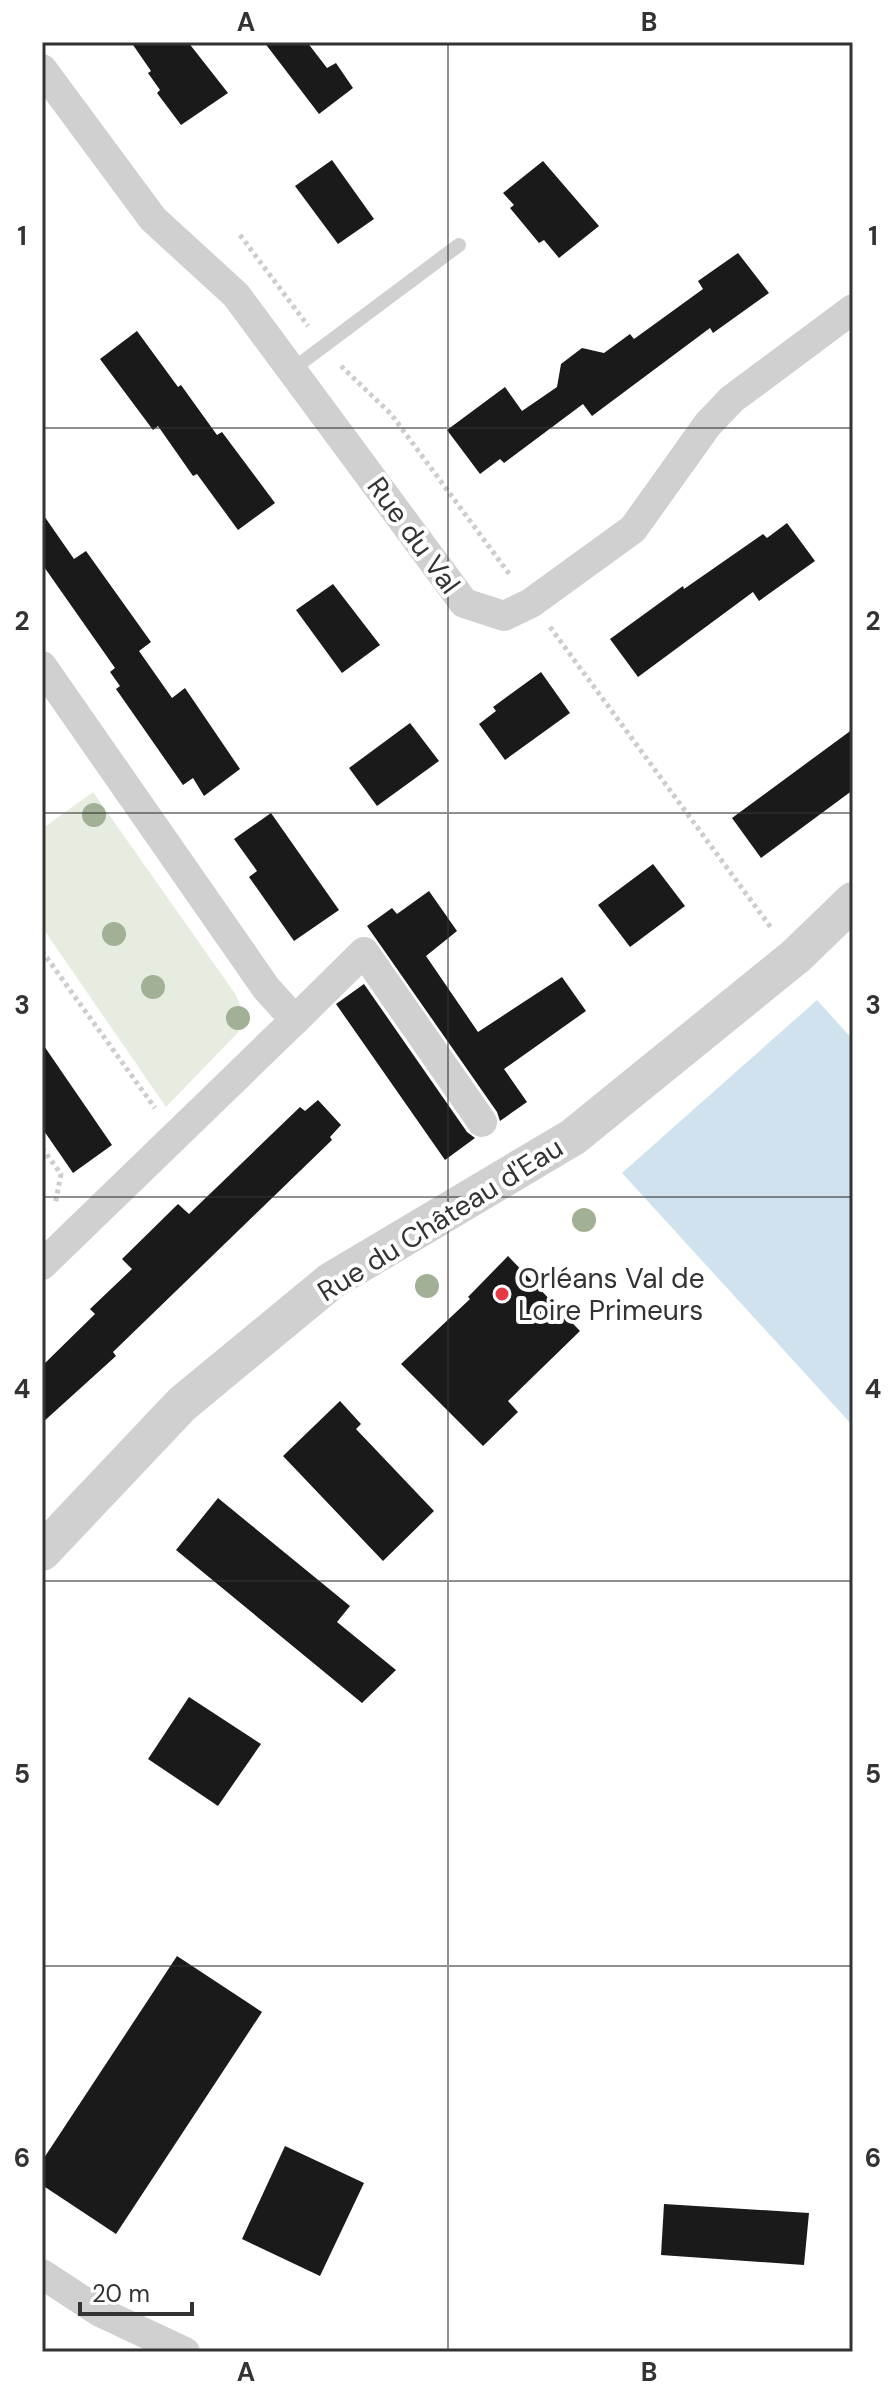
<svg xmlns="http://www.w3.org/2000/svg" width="895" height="2394" viewBox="0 0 895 2394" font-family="'DM Sans',sans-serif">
<rect width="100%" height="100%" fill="#fff"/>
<path fill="#e6ecdf" d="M 93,792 L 236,995 L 247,1023 L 166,1107 L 42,927 L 42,829 Z"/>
<path fill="#cfe2ee" d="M 817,1000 L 853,1040 L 853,1426 L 622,1173 Z"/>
<g fill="#1a1a1a">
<path d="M 131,42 L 188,42 L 228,93 L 181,125 L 157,93 L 160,90 L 148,73 L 151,71 Z"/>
<path d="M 264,42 L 307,42 L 327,68 L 336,63 L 353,88 L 319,114 Z"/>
<path d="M 332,160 L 374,219 L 338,244 L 295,186 Z"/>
<path d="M 543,161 L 599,226 L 559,258 L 544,240 L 539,243 L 510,208 L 514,205 L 503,193 Z"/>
<path d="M 738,253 L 769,293 L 713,333 L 710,328 L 592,416 L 583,404 L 504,463 L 500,459 L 480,474 L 447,430 L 505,387 L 522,411 L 557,387 L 561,364 L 582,348 L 604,353 L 630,334 L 634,339 L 703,289 L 698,281 Z"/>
<path d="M 137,331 L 178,387 L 181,385 L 217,435 L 222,432 L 275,503 L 238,530 L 197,474 L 193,476 L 158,426 L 153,430 L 100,359 Z"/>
<path d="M 42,513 L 74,559 L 86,551 L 151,642 L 139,651 L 172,698 L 185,688 L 240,769 L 204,796 L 193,778 L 183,785 L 116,689 L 120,686 L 110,672 L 115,668 L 42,564 Z"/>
<path d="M 787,523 L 815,561 L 759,601 L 753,592 L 638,677 L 610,639 L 683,586 L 684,589 L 763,534 L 767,538 Z"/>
<path d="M 333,584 L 380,645 L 342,673 L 296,610 Z"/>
<path d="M 541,672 L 570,713 L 505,760 L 479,724 L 496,711 L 493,707 Z"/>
<path d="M 410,723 L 439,761 L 377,806 L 349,768 Z"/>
<path d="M 853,729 L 853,790 L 761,858 L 732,818 Z"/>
<path d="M 271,813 L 339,910 L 294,941 L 249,877 L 257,871 L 234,839 Z"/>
<path d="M 653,864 L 685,906 L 630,947 L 598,905 Z"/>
<path d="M 429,891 L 457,931 L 426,956 L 478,1032 L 562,977 L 586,1011 L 504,1069 L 527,1102 L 500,1121 L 497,1112 L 367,926 L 392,908 L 397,914 Z"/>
<path d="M 364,984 L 467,1132 L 475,1138 L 445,1160 L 336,1004 Z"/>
<path d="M 42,1043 L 112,1145 L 73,1173 L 42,1128 Z"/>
<path d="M 318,1100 L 341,1125 L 330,1137 L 332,1140 L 113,1352 L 116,1356 L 42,1423 L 42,1366 L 95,1314 L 90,1309 L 132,1269 L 122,1259 L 178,1204 L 189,1214 L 300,1107 L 305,1111 Z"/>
<path d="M 508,1256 L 580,1331 L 508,1401 L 518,1412 L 483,1446 L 401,1364 L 470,1299 L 468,1297 Z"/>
<path d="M 340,1401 L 361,1424 L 356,1429 L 434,1511 L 383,1561 L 283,1456 Z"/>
<path d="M 218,1498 L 350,1606 L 337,1622 L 396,1670 L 362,1703 L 176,1550 Z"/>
<path d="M 189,1697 L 261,1744 L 218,1806 L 148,1759 Z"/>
<path d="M 177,1956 L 262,2012 L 116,2234 L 42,2185 L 42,2161 Z"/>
<path d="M 285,2146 L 364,2183 L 320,2276 L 242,2239 Z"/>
<path d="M 664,2204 L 809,2213 L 804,2265 L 661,2255 Z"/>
</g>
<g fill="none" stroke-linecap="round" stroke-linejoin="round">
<g stroke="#cdcdcd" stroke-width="5" stroke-dasharray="4 4" stroke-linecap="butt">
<path d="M 240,235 L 308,326"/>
<path d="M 341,366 L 391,414 L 510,575"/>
<path d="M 550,627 L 772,929"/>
<path d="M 42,951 L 155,1108"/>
<path d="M 42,1148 L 61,1174 L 55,1205"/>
</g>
<path stroke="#d0d0d0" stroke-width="14" d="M 293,369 L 459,245"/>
<g stroke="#d0d0d0" stroke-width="30">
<path d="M 42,69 L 153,219 L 236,295 L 464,603 L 504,616 L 531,603 L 633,529 L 708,424 L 732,399 L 853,309"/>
<path d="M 42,666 L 266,988 L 295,1020 L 42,1265"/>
<path d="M 295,1020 L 364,952 L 482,1122"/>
<path d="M 42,2274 L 100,2312 L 185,2352"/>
</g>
<path stroke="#d0d0d0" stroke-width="38" d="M 42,1552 L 182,1404 L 331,1281 L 573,1137 L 796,956 L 853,901"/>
</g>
<g fill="#a2b095">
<circle cx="94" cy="815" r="12"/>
<circle cx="114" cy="934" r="12"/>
<circle cx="153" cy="987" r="12"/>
<circle cx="238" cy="1018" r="12"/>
<circle cx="584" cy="1220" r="12"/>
<circle cx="427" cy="1286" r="12"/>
</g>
<path fill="none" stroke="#333" stroke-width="2" stroke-opacity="0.55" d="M 448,42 L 448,2352M 42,428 L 853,428M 42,813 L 853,813M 42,1197 L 853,1197M 42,1581 L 853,1581M 42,1966 L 853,1966"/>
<circle fill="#e63946" stroke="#fff" stroke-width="3" cx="502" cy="1294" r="8"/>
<g text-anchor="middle" stroke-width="8" stroke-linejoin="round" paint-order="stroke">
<g font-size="28" fill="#333" stroke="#fff">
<text transform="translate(414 535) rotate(54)" y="10">Rue du Val</text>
<text transform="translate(440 1219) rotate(-32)" y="10">Rue du Château d'Eau</text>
</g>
<g font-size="28" fill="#333" stroke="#fff" text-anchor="start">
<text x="518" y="1288">Orléans Val de<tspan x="518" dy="32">Loire Primeurs</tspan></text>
</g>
</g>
<rect width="895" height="2394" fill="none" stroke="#ffffff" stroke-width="88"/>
<path d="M80 2302v12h112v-12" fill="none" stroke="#333333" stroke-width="4"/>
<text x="92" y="2302" font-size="24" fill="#333333" stroke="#ffffff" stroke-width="6" paint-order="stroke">20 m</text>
<rect x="44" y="44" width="807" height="2306" fill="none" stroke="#333" stroke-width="3"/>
<g font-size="26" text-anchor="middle" font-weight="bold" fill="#333">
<text x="246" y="31">A</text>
<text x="649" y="31">B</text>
<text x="22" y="245">1</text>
<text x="873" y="245">1</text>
<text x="22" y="630">2</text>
<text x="873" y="630">2</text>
<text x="22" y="1014">3</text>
<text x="873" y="1014">3</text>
<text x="22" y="1398">4</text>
<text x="873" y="1398">4</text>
<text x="22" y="1783">5</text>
<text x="873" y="1783">5</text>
<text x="22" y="2167">6</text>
<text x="873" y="2167">6</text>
<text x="246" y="2381">A</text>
<text x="649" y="2381">B</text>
</g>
</svg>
